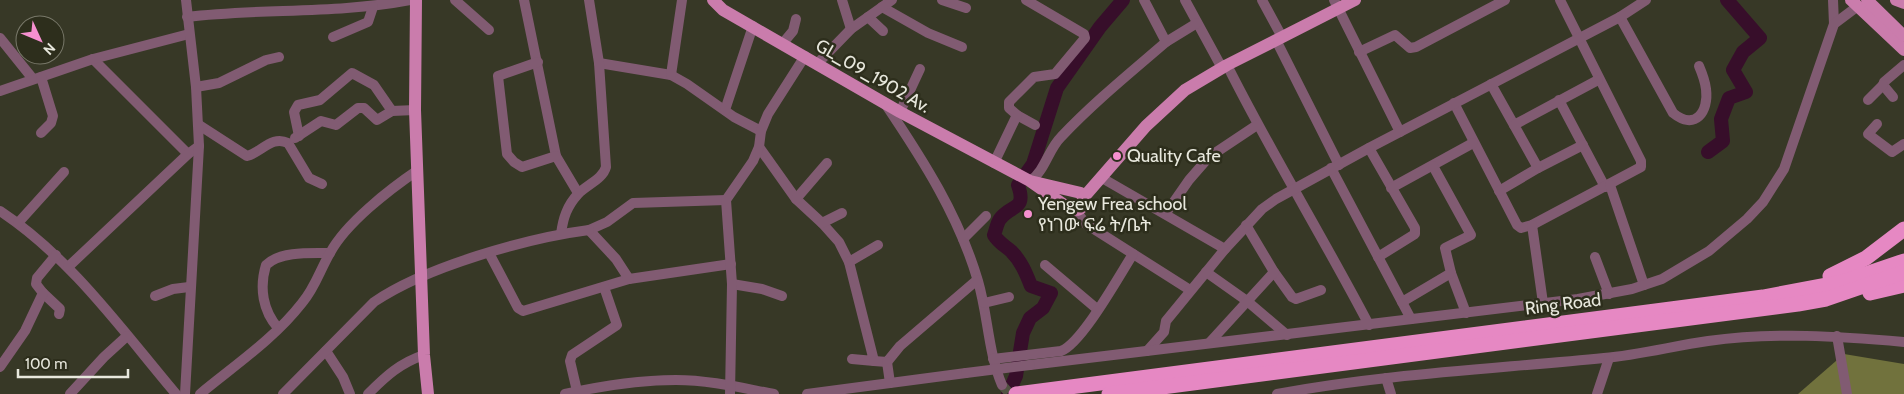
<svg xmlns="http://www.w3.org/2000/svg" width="1904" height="394" viewBox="0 0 1904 394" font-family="Cabin,'Noto Sans Ethiopic',sans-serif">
<rect width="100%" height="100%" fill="#373826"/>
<path fill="#71723d" d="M 1844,354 L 1904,364 L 1904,394 L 1798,394 Z"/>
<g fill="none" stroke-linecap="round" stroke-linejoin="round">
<g stroke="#370e2a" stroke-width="14">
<path d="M 1708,152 L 1723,141 L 1721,119 L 1729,98 L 1746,92 L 1733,70 L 1743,52 L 1760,38 L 1727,0"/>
<path d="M 1008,394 L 1016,376 L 1023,333 L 1030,318 L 1043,308 L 1051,293 L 1031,286 C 1026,273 1021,261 1011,251 C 1004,245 999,243 994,235 C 996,230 997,223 1000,219 C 1011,204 1027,211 1018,185 L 1033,164 L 1057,88 L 1100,27 L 1123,0"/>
</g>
<path stroke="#525241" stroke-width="10" stroke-dasharray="10 5" stroke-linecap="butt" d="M 1002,385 L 1010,394"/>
<g stroke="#815b72" stroke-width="10">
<path d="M 455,0 L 489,30"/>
<path d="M 524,0 L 556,156 L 578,193"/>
<path d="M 842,0 L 851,29"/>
<path d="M 942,0 L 966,8"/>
<path d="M 1185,0 L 1222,68"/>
<path d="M 1262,0 L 1282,37"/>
<path d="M 1334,0 L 1400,132"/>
<path d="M 1833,0 L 1834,24"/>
<path d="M 882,7 L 928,33 L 962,47"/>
<path d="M 187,17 C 261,8 337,14 410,0"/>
<path d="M 868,17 L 883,31"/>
<path d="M 1620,17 L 1673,113 C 1695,131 1709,112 1706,89 C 1705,81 1702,73 1699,66"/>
<path d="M 333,37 L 368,22 L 373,7"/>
<path d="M 0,38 L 33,79"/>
<path d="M 1276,40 L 1339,165"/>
<path d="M 1166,42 L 1197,23"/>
<path d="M 783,43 L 793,31 L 796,19"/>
<path d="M 1359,52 L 1395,35 L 1410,48 L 1416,47 L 1505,0"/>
<path d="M 93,59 L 188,154"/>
<path d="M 538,62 L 498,76 L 507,154 L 514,162 L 522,167 L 556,156"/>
<path d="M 599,63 L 671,75 L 687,84 L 734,117 L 761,131"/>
<path d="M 818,63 L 851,29 L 892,0"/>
<path d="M 1227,65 C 1271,153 1323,237 1369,325"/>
<path d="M 671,75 L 682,0"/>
<path d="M 1491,84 L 1514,125"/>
<path d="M 196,87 L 219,83 L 266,60 L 279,57"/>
<path d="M 0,91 L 93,59 L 189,34"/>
<path d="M 1893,97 L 1883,85 L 1884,82 L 1904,65"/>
<path d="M 1559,100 L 1605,187"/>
<path d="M 1868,100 L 1883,85"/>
<path d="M 1454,103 L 1517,225 L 1521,228 L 1532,225 L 1641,167 L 1641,161 L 1560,0"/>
<path d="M 886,105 C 923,160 959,216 978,281 C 988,315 988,352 1002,385"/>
<path d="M 725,110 L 753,26"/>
<path d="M 900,112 L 920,69"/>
<path d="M 1017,115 L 1035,125"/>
<path d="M 1877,124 L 1868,134 L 1892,152 L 1904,144"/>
<path d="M 199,125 L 247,156 C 262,152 272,135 288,143 L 309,178 L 322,184"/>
<path d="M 41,133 L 51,123 L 53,116 L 41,77"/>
<path d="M 299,136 L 294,112 L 298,105 L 320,100 L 352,73 L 374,85 L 392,111 L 415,110"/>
<path d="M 295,138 L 321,121 L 336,125 L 358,108 L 364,108 L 377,120 L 392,111"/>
<path d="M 759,147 L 796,199 L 822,223 L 839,242 L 849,262 L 874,361 L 852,359"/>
<path d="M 1369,148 L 1415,228 L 1415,234 L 1378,257"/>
<path d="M 994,163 L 1017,115 L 1009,108 L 1009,102 L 1034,77 L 1055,74 L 1085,38 L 1084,34 L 1026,0"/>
<path d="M 1331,168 L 1411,319"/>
<path d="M 1538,168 L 1583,145"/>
<path d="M 1102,178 L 1225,249"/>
<path d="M 1030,181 C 1045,171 1048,150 1061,137 C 1093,103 1130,73 1166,42 L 1144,0"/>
<path d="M 1610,185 L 1644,285"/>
<path d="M 1391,188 L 1473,143"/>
<path d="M 1499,191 L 1538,168 L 1514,125 L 1598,80"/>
<path d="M 796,199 L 827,163"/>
<path d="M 0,211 C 71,258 122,330 176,394"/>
<path d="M 1076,211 L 1086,224 L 1190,290"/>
<path d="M 1166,213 L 1189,180 L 1209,157 L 1257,125"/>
<path d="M 18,223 L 64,172"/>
<path d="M 822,223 L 842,213"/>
<path d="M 1532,225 L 1543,303"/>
<path d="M 561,234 C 563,218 567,206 578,194 C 586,185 603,179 606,167 L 599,63 L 589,0"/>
<path d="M 963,239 L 986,216"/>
<path d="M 489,253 L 518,308 L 523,311 L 629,279 L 731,264"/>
<path d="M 1595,257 L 1609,294"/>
<path d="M 849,262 L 878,245"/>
<path d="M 1045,265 L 1097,309"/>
<path d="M 68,267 L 188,154 L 199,146"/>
<path d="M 1206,272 L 1247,301 L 1287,335"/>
<path d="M 1274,272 L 1292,297 L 1296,299 L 1321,290"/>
<path d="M 1451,273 L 1466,313"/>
<path d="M 629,279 L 616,259 L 589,230 L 607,222 L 633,203 L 726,200"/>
<path d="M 732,284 L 762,289 L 782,296"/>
<path d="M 43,293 L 60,309 L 59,314"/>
<path d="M 155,296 L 173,289 L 189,287"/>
<path d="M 1402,302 L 1451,273 L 1445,248 L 1471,235 L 1433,166"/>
<path d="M 984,303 L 1009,297"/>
<path d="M 278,328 C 263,311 259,288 266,265 C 280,251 311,253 330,253"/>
<path d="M 1837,336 L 1847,394"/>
<path d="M 1210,342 L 1274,272 L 1246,225"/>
<path d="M 326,351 L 343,377 L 350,394"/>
<path d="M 1147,351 L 1164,332 L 1166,321 L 1225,249 L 1262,209 L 1276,199 L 1369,148 L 1620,17 L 1646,0"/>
<path d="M 993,359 L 1061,351 C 1082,343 1119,276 1133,254"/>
<path d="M 874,361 L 887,362 L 900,346 L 977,280"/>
<path d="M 887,362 L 890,383"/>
<path d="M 1030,365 L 1578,299 L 1632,289 L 1662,279 L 1709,251 L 1747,219 L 1763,202 L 1784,169 L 1834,24 L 1858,6"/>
<path d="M 0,367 L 25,331 L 43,293 L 36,284 L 37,278 L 56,255"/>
<path d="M 1386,378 L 1391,394"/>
<path d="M 577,391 L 570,361 L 572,355 L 617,325 L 604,287"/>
<path d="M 70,394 L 104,357 L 127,336"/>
<path d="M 185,394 L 199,146 L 196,87 L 186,0"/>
<path d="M 200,394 C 235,365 274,339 302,303 C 315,288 320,270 330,253 C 346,223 390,189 418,170"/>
<path d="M 283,394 L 374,302 C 425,267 527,238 589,230"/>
<path d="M 368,394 C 386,376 400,363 424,355"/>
<path d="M 565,394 C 601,386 639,380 676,380 C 709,380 742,388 774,394"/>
<path d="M 730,394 L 732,284 L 726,200 L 753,161 L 759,147 L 761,131 L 768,114 L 805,56"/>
<path d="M 807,394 L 966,373"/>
<path d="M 1277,394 C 1385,374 1494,369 1604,358 C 1639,355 1673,346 1708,341 C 1774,332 1838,336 1904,342"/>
<path d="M 1597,394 L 1609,358"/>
</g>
<g stroke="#ca7cac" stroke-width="12">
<path d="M 416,0 L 415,110 L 424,355 L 428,394"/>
<path d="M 713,0 L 723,10 L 900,112 L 1030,181 L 1070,209 C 1078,211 1081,210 1085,203 L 1081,193 L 1030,181"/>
<path d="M 1851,0 L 1904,50"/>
<path d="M 1867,0 L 1904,36"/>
<path d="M 1896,0 L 1904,3"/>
<path d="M 1084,197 L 1146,126 L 1185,90 L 1227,65 L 1355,0"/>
</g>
<g stroke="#e688c3" stroke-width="15">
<path d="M 1830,276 L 1866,258 L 1904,229"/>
<path d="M 1870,293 L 1904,285"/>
<path d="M 1016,394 L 1763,297 L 1842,282 L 1904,261"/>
<path d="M 1109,394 L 1798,304 L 1826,299 L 1904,272"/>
</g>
<path stroke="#815b72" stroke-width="10" d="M 966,373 L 1030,365"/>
</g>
<g fill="#f690d0" stroke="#2d2e1c" stroke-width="2">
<circle cx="1117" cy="156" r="5"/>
<circle cx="1028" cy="214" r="5"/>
</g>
<g text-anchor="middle" stroke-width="5" stroke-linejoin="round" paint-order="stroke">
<g font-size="18" fill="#e8e8dd" stroke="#2d2e1c">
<text transform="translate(873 76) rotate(30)" y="6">GL_09_1902 Av.</text>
<text transform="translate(1563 304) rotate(-7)" y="6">Ring Road</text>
</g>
<g font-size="18" fill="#e8e8dd" stroke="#2d2e1c" text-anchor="start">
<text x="1127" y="162">Quality Cafe</text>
<text x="1038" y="210">Yengew Frea school<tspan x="1038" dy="21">የነገው ፍሬ ት/ቤት</tspan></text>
</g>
</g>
<g transform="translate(40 40) rotate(134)"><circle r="24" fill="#2d2e1c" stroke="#787869"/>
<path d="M0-4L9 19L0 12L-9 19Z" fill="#f690d0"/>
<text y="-8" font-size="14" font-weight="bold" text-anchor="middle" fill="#e8e8dd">N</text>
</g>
<path d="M18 369v8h110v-8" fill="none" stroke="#e8e8dd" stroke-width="2.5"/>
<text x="25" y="369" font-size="15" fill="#e8e8dd" stroke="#2d2e1c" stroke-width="4" paint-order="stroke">100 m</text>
</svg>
